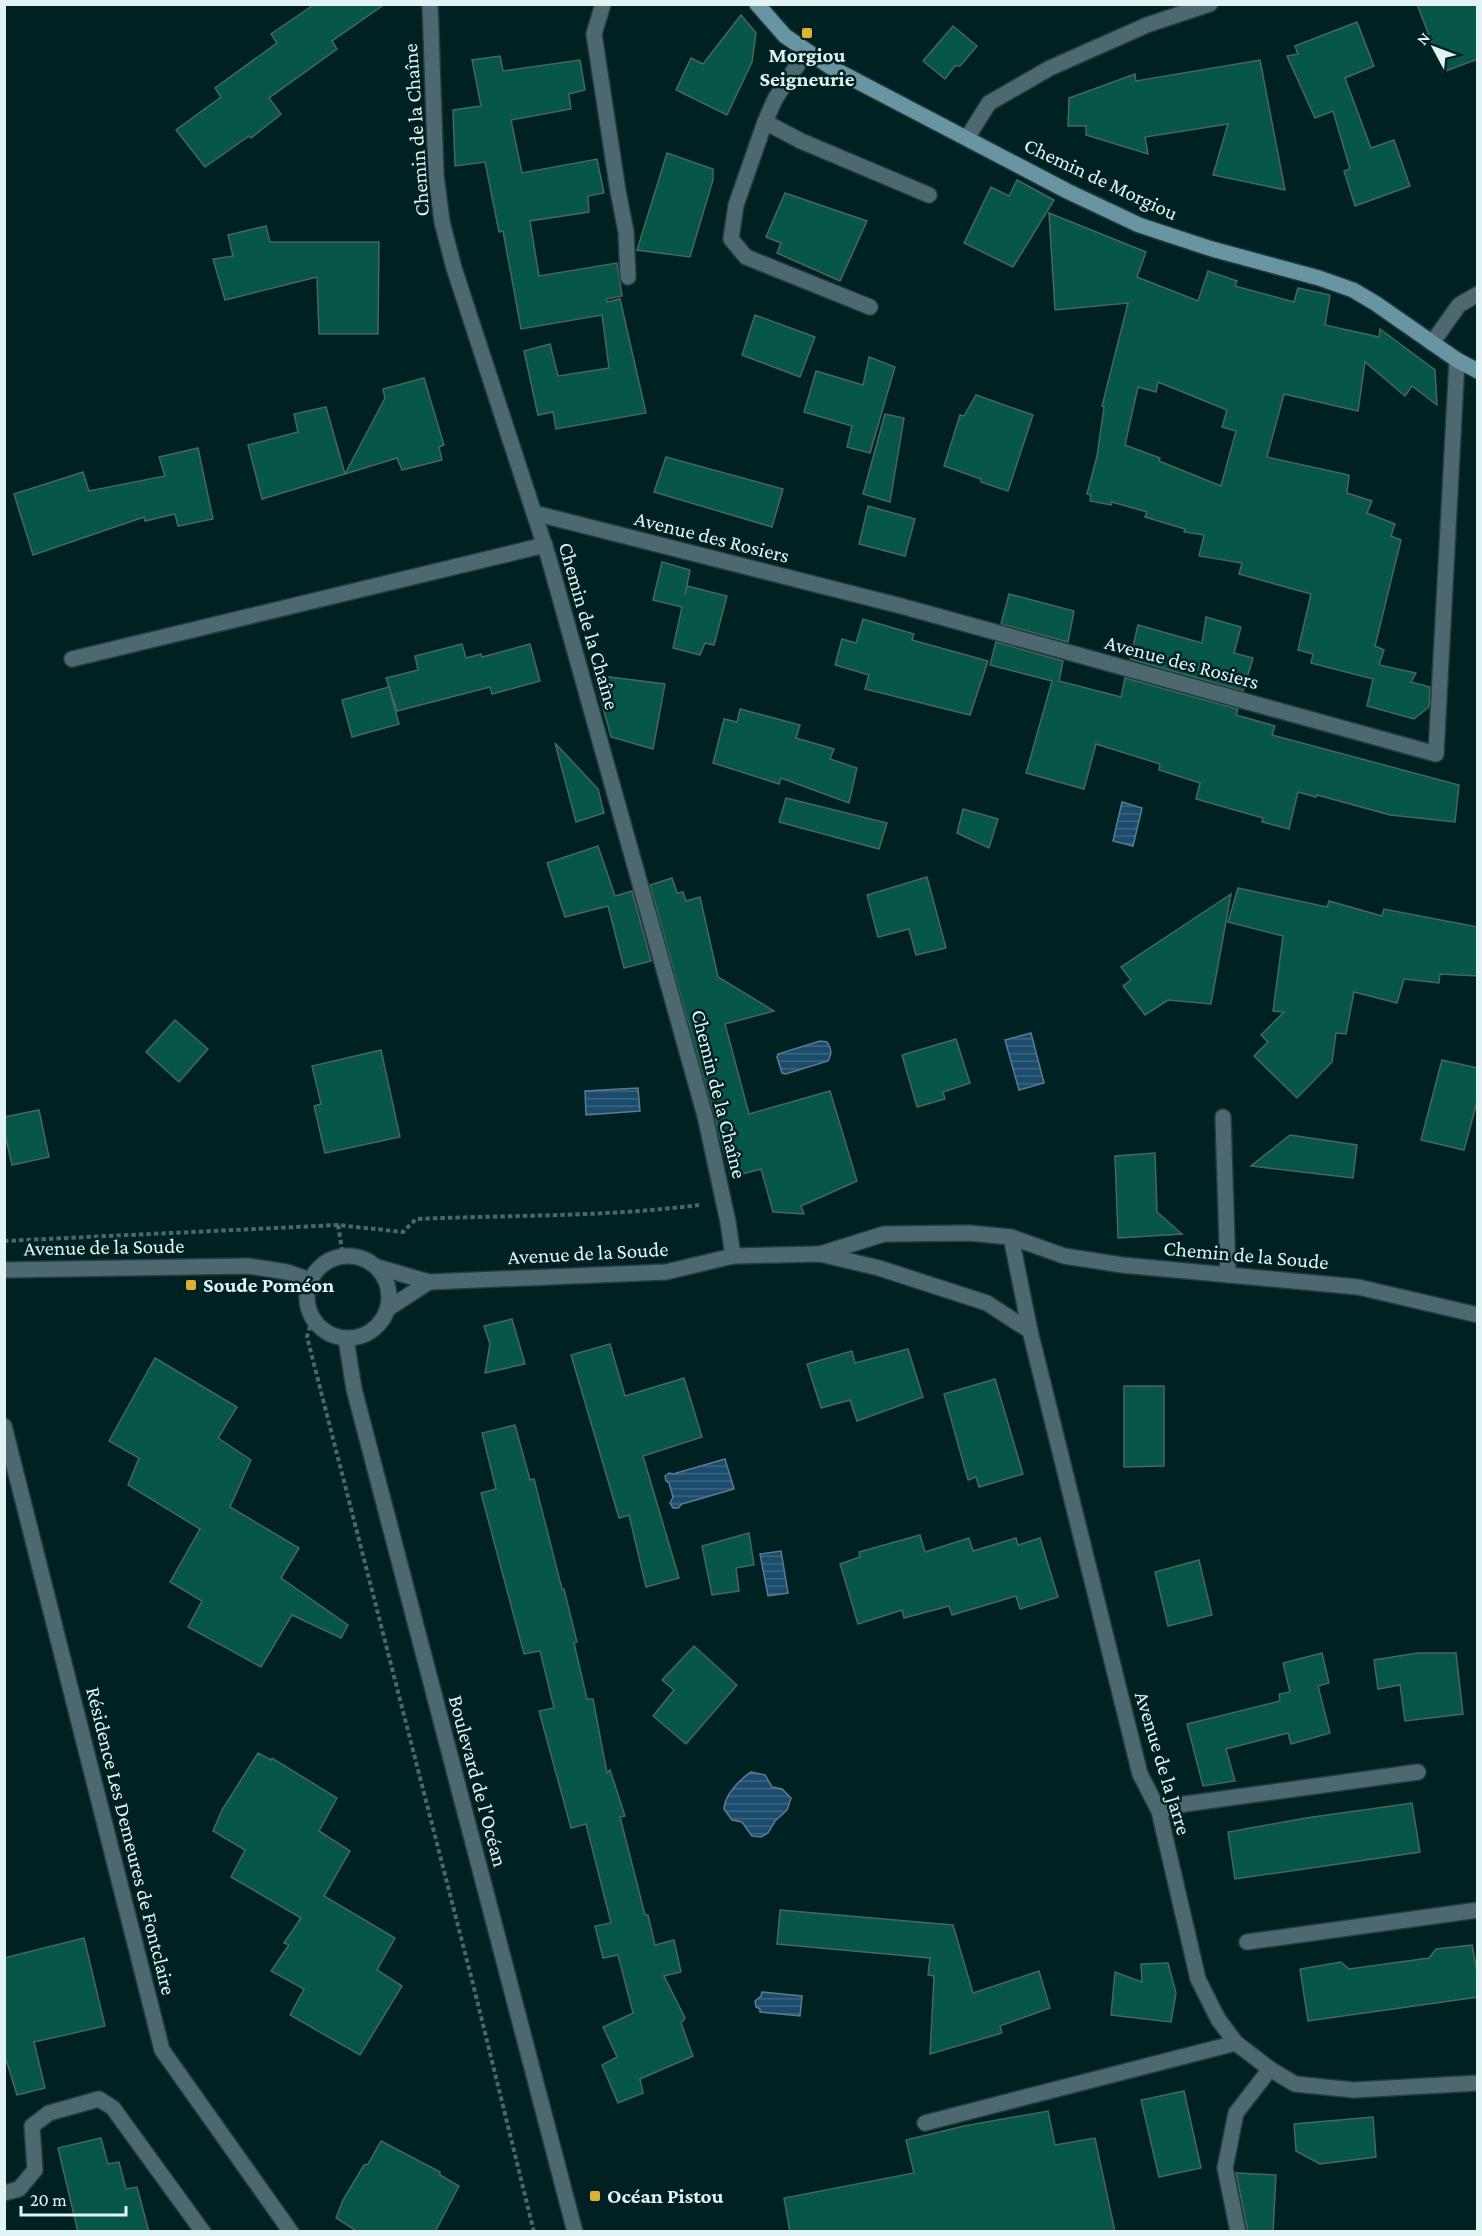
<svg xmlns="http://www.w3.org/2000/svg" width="1482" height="2236" viewBox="0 0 1482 2236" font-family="'Crimson Pro',serif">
<defs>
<pattern id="water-rules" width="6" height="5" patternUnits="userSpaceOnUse" patternTransform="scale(1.5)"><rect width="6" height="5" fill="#1c4b6c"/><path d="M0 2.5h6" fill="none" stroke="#3d6581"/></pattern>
</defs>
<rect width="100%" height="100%" fill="#002122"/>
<g fill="url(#water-rules)" stroke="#577d94" stroke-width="1.5">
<path d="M 1122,802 L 1142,808 L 1133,846 L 1113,841 Z"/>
<path d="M 1031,1033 L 1044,1083 L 1019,1090 L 1005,1040 Z"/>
<path d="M 820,1041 L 827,1042 C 832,1050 832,1053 828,1061 L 786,1074 L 782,1073 L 777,1057 L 778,1054 Z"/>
<path d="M 638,1088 L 640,1111 L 586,1115 L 585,1091 Z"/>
<path d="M 725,1459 L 734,1489 L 682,1504 L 678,1508 L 673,1508 L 670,1503 L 673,1497 L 669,1483 L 666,1481 L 665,1476 L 669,1473 L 673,1474 Z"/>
<path d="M 781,1551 L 788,1593 L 768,1596 L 760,1554 Z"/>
<path d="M 751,1772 L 765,1775 L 772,1787 L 782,1789 L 791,1798 L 787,1810 L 775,1821 L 768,1833 L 761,1837 L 752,1836 L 742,1822 L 732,1820 L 724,1809 C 724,1796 740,1779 751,1772 Z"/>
<path d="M 762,1992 L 802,1996 L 800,2016 L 760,2012 L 760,2009 L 756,2007 L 755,2001 L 761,1996 Z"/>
</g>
<g fill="#065748" stroke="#48665d" stroke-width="1.5" fill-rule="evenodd">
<path d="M 315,4 L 385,4 L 332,41 L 337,49 L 269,98 L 281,114 L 251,138 L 249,136 L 205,167 L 176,130 L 221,97 L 215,88 L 277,43 L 271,34 Z"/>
<path d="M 1417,4 L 1478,4 L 1478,59 L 1443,72 Z"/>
<path d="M 741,15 L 756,33 L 752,62 L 727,115 L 676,90 L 691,58 L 703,64 Z"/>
<path d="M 1357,22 L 1374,66 L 1345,78 L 1371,148 L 1394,140 L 1410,186 L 1355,206 L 1344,171 L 1350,169 L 1333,111 L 1315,118 L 1287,56 L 1298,54 L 1295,46 Z"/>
<path d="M 953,26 L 977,46 L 960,66 L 955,66 L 945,79 L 923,61 Z"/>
<path d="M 500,56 L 503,71 L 580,60 L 585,90 L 569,94 L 571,109 L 511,120 L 522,173 L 597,159 L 604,193 L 588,196 L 589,212 L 530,221 L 539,276 L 617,263 L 622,296 L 606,299 L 607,302 L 620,299 L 646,413 L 556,429 L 553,412 L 538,415 L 524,351 L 550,344 L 558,376 L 609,368 L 602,315 L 521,329 L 503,231 L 499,232 L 485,162 L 455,166 L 453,110 L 481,106 L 472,60 Z"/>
<path d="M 1260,60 L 1285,190 L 1213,175 L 1228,124 L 1145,137 L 1148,154 L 1086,135 L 1086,126 L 1068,126 L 1069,98 L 1135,74 L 1136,81 Z"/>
<path d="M 667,153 L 713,169 L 713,180 L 690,257 L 637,250 Z"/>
<path d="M 1017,180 L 1054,200 L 1013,267 L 964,243 L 991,187 L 1009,196 Z"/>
<path d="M 785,193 L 867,221 L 840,281 L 777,253 L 781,243 L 766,237 Z"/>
<path d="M 1049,213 L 1146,252 L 1137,277 L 1198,301 L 1208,271 L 1237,281 L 1235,286 L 1294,302 L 1298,288 L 1330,295 L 1325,325 L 1379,337 L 1380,329 L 1435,370 L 1437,405 L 1412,386 L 1405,396 L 1365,362 L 1358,411 L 1284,394 L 1267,457 L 1349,475 L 1347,493 L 1372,501 L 1367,513 L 1395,524 L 1391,536 L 1401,540 L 1375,646 L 1384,650 L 1379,665 L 1416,673 L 1411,682 L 1430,687 L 1429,707 L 1414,719 L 1367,706 L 1373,679 L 1311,663 L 1313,654 L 1298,650 L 1311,594 L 1239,574 L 1242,563 L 1199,556 L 1204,535 L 1184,532 L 1185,529 L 1145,517 L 1147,512 L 1112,502 L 1111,505 L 1090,501 L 1091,495 L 1087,494 L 1097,456 L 1104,407 L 1102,406 L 1128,303 L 1055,310 ZM 1158,382 L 1227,410 L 1222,427 L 1236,431 L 1221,486 L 1159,461 L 1160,458 L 1125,445 L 1138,387 L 1156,392 Z"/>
<path d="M 266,226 L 270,242 L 379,242 L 378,334 L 319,334 L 317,277 L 225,300 L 213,259 L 233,256 L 228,235 Z"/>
<path d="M 755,315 L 815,337 L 800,377 L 742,355 Z"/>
<path d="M 869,357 L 895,367 L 870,453 L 847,447 L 852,426 L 804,412 L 816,371 L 863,385 Z"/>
<path d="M 424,378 L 444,445 L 439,447 L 442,460 L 402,470 L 397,458 L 345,474 L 385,398 L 383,389 Z"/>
<path d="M 976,395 L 1033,415 L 1008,491 L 981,482 L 981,479 L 944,466 L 960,415 L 964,416 Z"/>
<path d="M 326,407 L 345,474 L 262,499 L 248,445 L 298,432 L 294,414 Z"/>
<path d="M 885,414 L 904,418 L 890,502 L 863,494 Z"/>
<path d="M 198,448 L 213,519 L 178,526 L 175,514 L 145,521 L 144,517 L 33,555 L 14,494 L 83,472 L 89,491 L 165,476 L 159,457 Z"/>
<path d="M 666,457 L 783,489 L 772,527 L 654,492 Z"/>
<path d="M 868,506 L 915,519 L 905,556 L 859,544 Z"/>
<path d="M 662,562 L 690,570 L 685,595 L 687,586 L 727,596 L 714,645 L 705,643 L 700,655 L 673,648 L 682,607 L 653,600 Z"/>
<path d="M 1009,594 L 1074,611 L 1068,642 L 1001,624 Z"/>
<path d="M 1206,617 L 1241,627 L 1234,653 L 1253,658 L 1243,691 L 1130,659 L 1138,625 L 1202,643 Z"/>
<path d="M 863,619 L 914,634 L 912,640 L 988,661 L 970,715 L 865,689 L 869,675 L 835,665 L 842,639 L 856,643 Z"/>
<path d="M 996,642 L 1063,661 L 1059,681 L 1121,697 L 1125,678 L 1238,709 L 1236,715 L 1275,726 L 1272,735 L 1459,785 L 1455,822 L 1390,815 L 1317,795 L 1316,797 L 1298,792 L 1289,829 L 1262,822 L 1263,818 L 1196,799 L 1200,783 L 1159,770 L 1160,764 L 1096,744 L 1084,789 L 1026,773 L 1052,681 L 990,665 Z"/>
<path d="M 462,644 L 466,658 L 481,654 L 482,657 L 530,644 L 540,681 L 492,694 L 490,687 L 397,711 L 386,678 L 418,670 L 415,656 Z"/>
<path d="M 594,675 L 665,684 L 653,749 L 611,737 Z"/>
<path d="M 389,687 L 399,724 L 352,737 L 342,700 Z"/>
<path d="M 740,709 L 800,725 L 796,738 L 834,749 L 830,759 L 857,768 L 849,803 L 781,778 L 779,784 L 713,763 L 724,719 L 737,722 Z"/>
<path d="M 555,743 L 598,789 L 604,813 L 576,822 Z"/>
<path d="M 786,798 L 887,823 L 879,849 L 779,822 Z"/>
<path d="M 963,809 L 998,819 L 989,848 L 957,833 Z"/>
<path d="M 598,846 L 615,896 L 632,891 L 651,961 L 624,968 L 608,906 L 565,917 L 547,863 Z"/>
<path d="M 927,877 L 946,948 L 916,955 L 909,929 L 878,937 L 867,895 Z"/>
<path d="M 672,878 L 677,893 L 683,892 L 686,901 L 700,897 L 718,977 L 774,1011 L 725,1024 L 749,1114 L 830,1091 L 857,1181 L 801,1206 L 804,1214 L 773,1212 L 761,1169 L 731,1177 L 650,885 Z"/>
<path d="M 1238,888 L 1327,907 L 1329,901 L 1382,916 L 1384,909 L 1478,927 L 1478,976 L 1440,974 L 1439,983 L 1404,979 L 1397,1003 L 1354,992 L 1346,1034 L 1336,1033 L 1332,1062 L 1297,1098 L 1254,1056 L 1268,1042 L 1261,1035 L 1284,1012 L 1273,1011 L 1283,936 L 1228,922 Z"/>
<path d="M 1231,894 L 1211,1004 L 1168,1000 L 1145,1015 L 1123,986 L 1131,980 L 1121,967 Z"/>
<path d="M 175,1020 L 208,1049 L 179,1082 L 146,1052 Z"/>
<path d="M 956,1039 L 970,1083 L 943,1092 L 945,1099 L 917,1107 L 902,1055 Z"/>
<path d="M 381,1050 L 400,1137 L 325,1153 L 314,1106 L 321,1104 L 312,1066 Z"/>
<path d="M 1442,1060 L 1478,1068 L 1478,1098 L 1464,1150 L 1421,1140 Z"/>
<path d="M 39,1110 L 49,1157 L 12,1165 L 4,1130 L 4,1117 Z"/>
<path d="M 1290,1135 L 1357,1145 L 1353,1178 L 1251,1166 Z"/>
<path d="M 1155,1153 L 1157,1212 L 1182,1234 L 1118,1238 L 1115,1156 Z"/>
<path d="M 512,1319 L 525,1364 L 485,1373 L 490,1344 L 484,1326 Z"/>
<path d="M 610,1344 L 625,1396 L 684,1378 L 702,1437 L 643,1456 L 679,1578 L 646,1587 L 629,1515 L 619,1518 L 571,1355 Z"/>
<path d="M 908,1349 L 923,1397 L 857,1421 L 850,1400 L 821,1408 L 807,1364 L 852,1351 L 855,1363 Z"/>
<path d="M 155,1358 L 237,1407 L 218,1438 L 251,1460 L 230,1507 L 299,1548 L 281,1578 L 348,1625 L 341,1638 L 292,1615 L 261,1667 L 188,1627 L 202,1601 L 170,1582 L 200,1529 L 128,1485 L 139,1458 L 109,1441 Z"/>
<path d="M 995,1379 L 1023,1474 L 979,1487 L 976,1477 L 968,1480 L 944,1394 Z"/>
<path d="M 1124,1386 L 1164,1386 L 1164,1466 L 1124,1467 Z"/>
<path d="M 515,1425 L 530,1480 L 534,1479 L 562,1589 L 564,1589 L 577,1642 L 574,1643 L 587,1699 L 593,1699 L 607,1773 L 610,1770 L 625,1816 L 620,1817 L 645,1915 L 648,1915 L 655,1945 L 674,1940 L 681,1972 L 664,1976 L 685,2018 L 681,2023 L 693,2056 L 640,2079 L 643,2093 L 618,2103 L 602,2065 L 617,2057 L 603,2027 L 633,2013 L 618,1955 L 603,1958 L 595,1926 L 611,1923 L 586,1824 L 571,1828 L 539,1711 L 554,1708 L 540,1651 L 524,1654 L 481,1493 L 496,1489 L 482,1433 Z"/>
<path d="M 749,1533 L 754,1565 L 736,1568 L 739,1591 L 712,1595 L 702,1546 Z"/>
<path d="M 920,1535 L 925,1552 L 969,1538 L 973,1551 L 1016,1538 L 1018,1545 L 1040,1538 L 1058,1597 L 1020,1609 L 1016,1596 L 952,1615 L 949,1606 L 904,1618 L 902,1610 L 858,1624 L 840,1564 L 860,1557 L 859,1552 Z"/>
<path d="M 1199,1560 L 1212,1615 L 1168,1626 L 1155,1572 Z"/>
<path d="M 694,1646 L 737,1685 L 686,1744 L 653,1716 L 674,1690 L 662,1680 Z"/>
<path d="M 1322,1653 L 1329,1683 L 1318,1686 L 1330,1733 L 1291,1744 L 1288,1733 L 1226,1749 L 1235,1781 L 1203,1786 L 1187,1724 L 1280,1701 L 1279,1694 L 1290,1692 L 1283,1663 Z"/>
<path d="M 1418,1653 L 1456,1653 L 1463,1714 L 1405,1721 L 1400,1685 L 1378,1689 L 1374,1660 Z"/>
<path d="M 258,1753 L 271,1760 L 272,1758 L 337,1798 L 319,1831 L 350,1851 L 324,1896 L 395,1938 L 377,1970 L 402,1986 L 360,2055 L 290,2015 L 304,1989 L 271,1971 L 289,1945 L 284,1943 L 301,1918 L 231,1877 L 245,1850 L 213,1831 L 222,1810 Z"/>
<path d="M 1412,1803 L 1420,1852 L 1235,1879 L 1228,1832 L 1306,1818 Z"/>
<path d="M 780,1910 L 953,1925 L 973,1993 L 1039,1971 L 1050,2008 L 1000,2026 L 1002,2033 L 930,2054 L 934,1976 L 928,1975 L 930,1958 L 777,1944 Z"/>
<path d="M 84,1938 L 105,2026 L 34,2042 L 45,2088 L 17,2095 L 4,2053 L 4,1958 Z"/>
<path d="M 1472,1945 L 1478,1976 L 1478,1997 L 1308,2021 L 1300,1969 L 1341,1962 L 1349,1969 L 1429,1958 L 1436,1949 Z"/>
<path d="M 1168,1963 L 1176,1993 L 1171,2022 L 1111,2015 L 1115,1972 L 1142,1982 L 1141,1964 Z"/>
<path d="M 1184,2091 L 1201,2168 L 1159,2177 L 1141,2100 Z"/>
<path d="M 1048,2111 L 1055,2145 L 1095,2138 L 1115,2232 L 790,2232 L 784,2198 L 914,2173 L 906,2140 L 964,2126 Z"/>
<path d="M 1373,2117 L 1376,2157 L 1320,2164 L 1296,2151 L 1294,2124 Z"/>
<path d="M 101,2138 L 108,2164 L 119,2162 L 126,2189 L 137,2187 L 149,2232 L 78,2232 L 58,2148 Z"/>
<path d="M 381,2141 L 440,2172 L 440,2175 L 459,2186 L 435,2232 L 358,2232 L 336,2218 L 343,2200 L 364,2165 L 368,2164 Z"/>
<path d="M 1236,2173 L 1276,2175 L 1273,2232 L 1248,2232 Z"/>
</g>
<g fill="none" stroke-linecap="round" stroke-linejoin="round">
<g stroke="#203e3f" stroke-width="18">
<g id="lane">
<path d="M 603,4 L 594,34 L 618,191 L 626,232 L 628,277"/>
<path d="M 806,52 L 775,99 L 765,122 L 736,205 L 731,239 L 746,257 L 870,307"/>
<path d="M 765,122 L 801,141 L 929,195"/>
<path d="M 1432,343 L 1459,305 L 1478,294"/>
<path d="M 1223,1117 L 1228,1275"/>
<path d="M 4,1426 L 162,2050 L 291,2232"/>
<path d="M 1159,1811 L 1185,1804 L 1418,1772"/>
<path d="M 1247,1942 L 1478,1910"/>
<path d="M 925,2123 L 1236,2043"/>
<path d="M 4,2193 L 19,2189 L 35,2170 L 32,2126 L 49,2113 L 99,2099 L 113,2108 L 203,2232"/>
<path d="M 1238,2232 L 1225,2168 L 1236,2113 L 1270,2069"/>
</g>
</g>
<g stroke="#203e3f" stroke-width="18">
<g id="street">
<path d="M 430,4 L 436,175 L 442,222 L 454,268 L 549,559 L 705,1116 L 728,1222 L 733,1256"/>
<path d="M 967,138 L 989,103 L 1050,68 L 1147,25 L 1210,4"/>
<path d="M 534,513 L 901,606 L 1436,754 L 1457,360"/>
<path d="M 72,659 L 545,545"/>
<path d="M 1011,1237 L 1030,1331 L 1140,1774 L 1159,1811 L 1198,1979 L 1218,2019 L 1236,2043 L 1270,2069 L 1295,2084 L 1354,2090 L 1478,2083"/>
<path d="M 820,1254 L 884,1234 L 969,1233 L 1011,1237 L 1064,1256 L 1122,1265 L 1358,1287 L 1478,1315"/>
<circle cx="348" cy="1297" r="41"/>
<path d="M 377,1267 L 429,1282 L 666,1272 L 733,1256 L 820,1254 L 879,1268 L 987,1303 L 1030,1331"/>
<path d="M 4,1270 L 248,1266 L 287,1272 L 310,1280"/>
<path d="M 389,1308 L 429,1282"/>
<path d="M 346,1339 L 354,1389 L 575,2232"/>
</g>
</g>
<g stroke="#203e3f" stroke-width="18">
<path id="secondary" d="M 757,4 L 785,36 L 832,68 L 1067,191 L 1139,225 L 1212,249 L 1319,278 L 1353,290 L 1375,303 L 1457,360 L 1478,371"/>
</g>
<g stroke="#4b6768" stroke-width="4" stroke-dasharray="4.5 3" stroke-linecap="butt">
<path d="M 338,1225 L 343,1256"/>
<path d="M 4,1241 L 338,1225 L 403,1232 L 416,1219 C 511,1215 605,1217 699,1205"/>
<path d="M 312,1319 L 307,1337 L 474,1988 L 534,2232"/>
</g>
<use href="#lane" stroke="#4e6870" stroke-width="15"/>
<use href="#street" stroke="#4e6870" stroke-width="15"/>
<use href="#secondary" stroke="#6994a2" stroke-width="15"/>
</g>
<g fill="#e0b034" stroke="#002122" stroke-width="2">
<rect x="801" y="27" width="12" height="12" rx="3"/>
<rect x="185" y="1279" width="12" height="12" rx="3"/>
<rect x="589" y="2190" width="12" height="12" rx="3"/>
</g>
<g text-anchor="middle" stroke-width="5" stroke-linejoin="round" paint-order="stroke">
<g font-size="21" font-weight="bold" fill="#e1f3f3" stroke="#002122" text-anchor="start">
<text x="807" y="62" text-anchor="middle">Morgiou<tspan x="807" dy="24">Seigneurie</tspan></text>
<text x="203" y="1292">Soude Poméon</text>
<text x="607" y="2203">Océan Pistou</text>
</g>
<g font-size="21" fill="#e1f3f3" stroke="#002122">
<text transform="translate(416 130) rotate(-94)" y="7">Chemin de la Chaîne</text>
<text transform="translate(1101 179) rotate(25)" y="7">Chemin de Morgiou</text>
<text transform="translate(712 537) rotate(14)" y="7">Avenue des Rosiers</text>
<text transform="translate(589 626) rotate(74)" y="7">Chemin de la Chaîne</text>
<text transform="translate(1182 662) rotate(15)" y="7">Avenue des Rosiers</text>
<text transform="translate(719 1094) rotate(76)" y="7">Chemin de la Chaîne</text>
<text transform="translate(104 1247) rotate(-1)" y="7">Avenue de la Soude</text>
<text transform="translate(588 1253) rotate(-3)" y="7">Avenue de la Soude</text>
<text transform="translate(1246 1255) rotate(5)" y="7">Chemin de la Soude</text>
<text transform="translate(1163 1763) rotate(73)" y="7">Avenue de la Jarre</text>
<text transform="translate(478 1781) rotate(75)" y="7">Boulevard de l'Océan</text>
<text transform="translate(131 1841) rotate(76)" y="7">Résidence Les Demeures de Fontclaire</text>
</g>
</g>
<rect width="1482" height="2236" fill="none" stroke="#e1f3f3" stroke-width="12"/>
<g transform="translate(1434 48) rotate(311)" stroke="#002122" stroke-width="4.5" paint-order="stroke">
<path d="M0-4.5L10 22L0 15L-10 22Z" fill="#e1f3f3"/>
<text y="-9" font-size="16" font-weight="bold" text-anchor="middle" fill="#e1f3f3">N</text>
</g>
<path d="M21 2206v9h105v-9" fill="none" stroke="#e1f3f3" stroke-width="3"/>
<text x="30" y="2206" font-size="18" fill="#e1f3f3" stroke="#002122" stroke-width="4.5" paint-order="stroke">20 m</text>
</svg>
